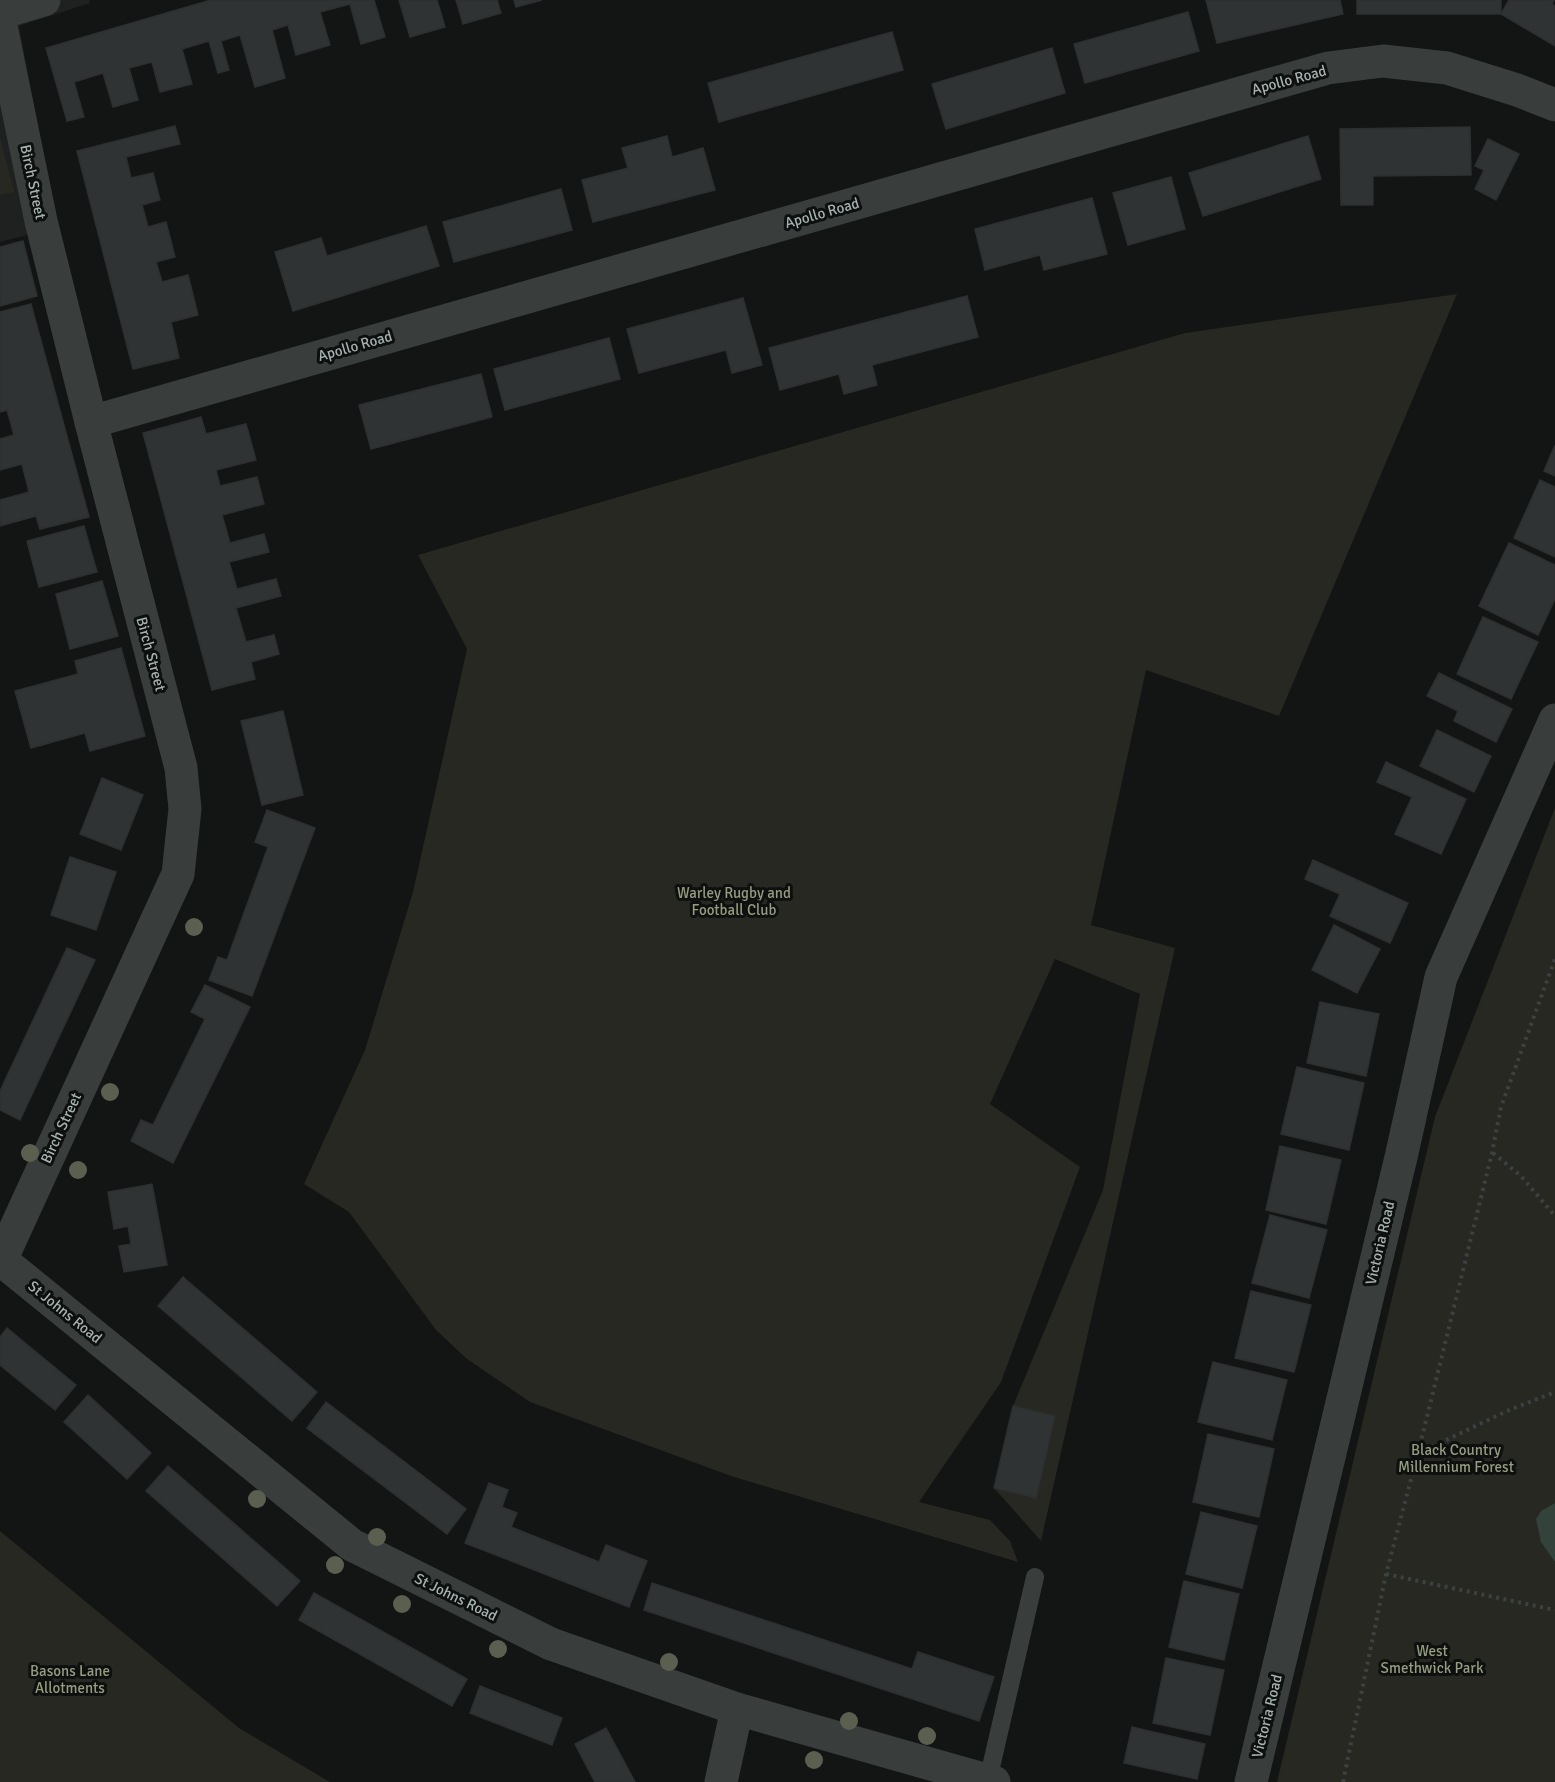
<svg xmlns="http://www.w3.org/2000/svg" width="1555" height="1782" viewBox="0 0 1555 1782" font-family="Signika,sans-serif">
<rect width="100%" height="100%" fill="#131414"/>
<path fill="#1f2121" d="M 0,0 L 89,0 L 90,3 L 19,26 L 57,227 L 0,242 Z"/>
<g fill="#272821">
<path d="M 0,137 L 14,192 L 0,195 Z"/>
<path d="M 1457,294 L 1279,716 L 1146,670 L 1091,925 L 1175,948 L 1041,1541 L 994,1488 L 1036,1498 L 1055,1416 L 1013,1406 L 1103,1190 L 1140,994 L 1055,959 L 990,1104 L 1080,1167 L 1001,1382 L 919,1502 L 990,1520 L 1010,1541 L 1018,1562 L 731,1476 L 530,1402 L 467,1359 L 436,1330 L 349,1212 L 304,1184 L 365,1050 L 413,892 L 467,649 L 418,555 L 1185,333 Z"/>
<path d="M 1555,808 L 1555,1782 L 1277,1782 L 1435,1117 Z"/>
<path d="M 0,1531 L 239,1728 L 330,1782 L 0,1782 Z"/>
</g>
<path fill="#34423c" d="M 1555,1503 L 1555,1562 L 1541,1542 L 1536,1519 L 1541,1511 Z"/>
<g fill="#303333" stroke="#2d2f30" stroke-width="1.5">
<path d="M 211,0 L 374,0 L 385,37 L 361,44 L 350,4 L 320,12 L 330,45 L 296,55 L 288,25 L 272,30 L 285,78 L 255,87 L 240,35 L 221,41 L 229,70 L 218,73 L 209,41 L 182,49 L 192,84 L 160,92 L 152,62 L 129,68 L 138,100 L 113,107 L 103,73 L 74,82 L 84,117 L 67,121 L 46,48 Z"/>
<path d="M 399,0 L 437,0 L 445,27 L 410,37 Z"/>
<path d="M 456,0 L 497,0 L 501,13 L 463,24 Z"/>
<path d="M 514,0 L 542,0 L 516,7 Z"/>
<path d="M 1206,0 L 1340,0 L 1343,14 L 1217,43 Z"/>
<rect x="1357" y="0" width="144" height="14"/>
<path d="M 1509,0 L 1554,0 L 1552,4 L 1555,6 L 1555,46 L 1501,14 Z"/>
<path d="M 1188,12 L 1199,51 L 1085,83 L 1074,44 Z"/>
<path d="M 892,32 L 903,70 L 719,122 L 708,83 Z"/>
<path d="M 1052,48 L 1065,93 L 946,129 L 932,84 Z"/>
<path d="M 175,126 L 180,144 L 126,157 L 131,178 L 153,173 L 160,200 L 142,205 L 148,227 L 166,222 L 175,257 L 156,262 L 162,282 L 188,275 L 198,315 L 171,322 L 179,358 L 133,369 L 77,151 Z"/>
<path d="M 1470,127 L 1471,175 L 1373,176 L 1373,205 L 1341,205 L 1340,129 Z"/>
<path d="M 667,136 L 672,157 L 703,148 L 715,190 L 593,222 L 582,180 L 628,168 L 622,148 Z"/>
<path d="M 1308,136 L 1321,179 L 1203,216 L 1189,173 Z"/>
<path d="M 1488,139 L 1519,154 L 1496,200 L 1475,189 L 1484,170 L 1475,166 Z"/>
<path d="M 1171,177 L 1185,229 L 1128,245 L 1113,193 Z"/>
<path d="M 561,189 L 572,230 L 454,262 L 443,222 Z"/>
<path d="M 1092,198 L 1107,254 L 1044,270 L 1040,255 L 985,270 L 975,229 Z"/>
<path d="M 426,226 L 439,266 L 293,311 L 275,252 L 321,238 L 327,256 Z"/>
<path d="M 23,241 L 37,296 L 0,306 L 0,247 Z"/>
<path d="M 967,296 L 978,337 L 872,365 L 877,385 L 844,394 L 839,374 L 780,390 L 769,348 Z"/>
<path d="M 743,298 L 762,365 L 732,373 L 726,350 L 639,373 L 627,329 Z"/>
<path d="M 31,304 L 89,517 L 40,529 L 36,516 L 0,526 L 0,500 L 29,492 L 22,464 L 0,470 L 0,439 L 14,435 L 7,410 L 0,412 L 0,312 Z"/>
<path d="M 609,338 L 620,379 L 505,410 L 494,369 Z"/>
<path d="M 481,374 L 492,417 L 371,449 L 359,405 Z"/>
<path d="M 201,417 L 206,434 L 246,424 L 256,460 L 216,470 L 220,486 L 257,477 L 264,504 L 222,515 L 230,543 L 264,534 L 269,552 L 229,562 L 237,589 L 276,579 L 281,596 L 236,608 L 246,642 L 274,635 L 279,654 L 251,662 L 255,679 L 212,690 L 143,433 Z"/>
<path d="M 1555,445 L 1555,476 L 1544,471 Z"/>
<path d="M 1540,480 L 1555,487 L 1555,557 L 1514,538 Z"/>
<path d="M 84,526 L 97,572 L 39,587 L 27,541 Z"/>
<path d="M 1509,543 L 1555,565 L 1555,599 L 1538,635 L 1479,606 Z"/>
<path d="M 102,581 L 118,636 L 70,649 L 56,594 Z"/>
<path d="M 1483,617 L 1538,642 L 1511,699 L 1457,674 Z"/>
<path d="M 121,648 L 145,736 L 90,751 L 85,733 L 31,748 L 15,691 L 78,674 L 75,661 Z"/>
<path d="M 1439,673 L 1512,709 L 1496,742 L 1454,721 L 1458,711 L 1427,696 Z"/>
<path d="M 283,711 L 303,795 L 262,805 L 241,721 Z"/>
<path d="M 1437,730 L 1491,756 L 1474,792 L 1420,766 Z"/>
<path d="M 1386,762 L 1466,799 L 1441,854 L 1395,834 L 1412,797 L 1377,782 Z"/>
<path d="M 102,778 L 143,795 L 121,850 L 80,834 Z"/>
<path d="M 267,810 L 315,828 L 252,996 L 209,980 L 218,957 L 227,960 L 268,847 L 255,842 Z"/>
<path d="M 70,857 L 116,872 L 96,930 L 51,915 Z"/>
<path d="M 1313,860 L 1408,903 L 1390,943 L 1330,916 L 1340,894 L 1305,879 Z"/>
<path d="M 1334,925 L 1380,949 L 1357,993 L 1312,970 Z"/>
<path d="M 67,948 L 95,960 L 20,1120 L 0,1110 L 0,1091 Z"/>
<path d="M 205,985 L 250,1007 L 173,1163 L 131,1141 L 141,1120 L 153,1125 L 205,1019 L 191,1012 Z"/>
<path d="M 1320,1002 L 1379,1014 L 1366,1076 L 1307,1063 Z"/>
<path d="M 1297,1067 L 1364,1083 L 1349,1150 L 1281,1134 Z"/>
<path d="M 1280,1146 L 1341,1160 L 1326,1224 L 1266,1210 Z"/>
<path d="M 152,1184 L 167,1265 L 124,1272 L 119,1246 L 131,1244 L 128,1226 L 114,1229 L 108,1192 Z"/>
<path d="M 1270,1215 L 1327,1230 L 1309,1298 L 1252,1283 Z"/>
<path d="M 183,1277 L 317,1392 L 292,1421 L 158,1306 Z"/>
<path d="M 1251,1291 L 1311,1305 L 1294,1372 L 1235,1358 Z"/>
<path d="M 7,1328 L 76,1385 L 55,1410 L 0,1365 L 0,1337 Z"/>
<path d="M 1213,1362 L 1287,1380 L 1272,1440 L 1198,1422 Z"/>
<path d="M 88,1395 L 151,1453 L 127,1479 L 64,1422 Z"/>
<path d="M 326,1402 L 466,1509 L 447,1534 L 307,1428 Z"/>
<path d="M 1013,1406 L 1055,1416 L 1036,1498 L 994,1488 Z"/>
<path d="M 1208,1434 L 1274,1449 L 1259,1517 L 1193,1502 Z"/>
<path d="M 168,1466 L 300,1581 L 277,1606 L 146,1491 Z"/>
<path d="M 489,1483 L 508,1490 L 502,1507 L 517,1513 L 511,1527 L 599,1562 L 606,1545 L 647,1561 L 629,1607 L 465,1543 Z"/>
<path d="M 1201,1512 L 1257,1526 L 1242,1588 L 1186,1574 Z"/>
<path d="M 1184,1581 L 1239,1594 L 1224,1660 L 1169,1647 Z"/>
<path d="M 652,1583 L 912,1669 L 918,1652 L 994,1677 L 979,1721 L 644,1610 Z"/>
<path d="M 314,1593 L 467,1679 L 452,1706 L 299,1620 Z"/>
<path d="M 1166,1658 L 1224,1670 L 1210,1735 L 1153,1723 Z"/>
<path d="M 480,1686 L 562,1718 L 552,1745 L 470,1713 Z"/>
<path d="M 1132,1727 L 1205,1744 L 1197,1779 L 1124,1763 Z"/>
<path d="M 606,1728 L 635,1782 L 595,1782 L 575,1744 Z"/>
</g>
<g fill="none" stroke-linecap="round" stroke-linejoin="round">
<g stroke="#3c4141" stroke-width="4" stroke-dasharray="3 4.5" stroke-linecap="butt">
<path d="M 1493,1153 L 1521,1176 L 1555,1216"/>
<path d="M 1419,1453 L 1507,1411 L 1555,1392"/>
<path d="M 1386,1574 L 1555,1610"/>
<path d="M 1343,1782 L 1386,1574 L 1418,1453 L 1492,1153 L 1501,1107 L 1555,959"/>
</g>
<path stroke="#393e3d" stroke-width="18" d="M 988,1780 L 1035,1577"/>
<g stroke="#393e3d" stroke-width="33">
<path d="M 0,13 L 44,0"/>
<path d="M 0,22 L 41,221 L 91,422 L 181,768 L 185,809 L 178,874 L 1,1260"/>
<path d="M 91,422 L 1328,68 L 1383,61 L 1447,68 L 1517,90 L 1555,105"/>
<path d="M 0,1259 L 352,1545 L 551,1644 L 737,1709 L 994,1782"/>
<path d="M 721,1782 L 737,1709"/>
<path d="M 1251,1782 L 1402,1153 L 1441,977 L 1555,720"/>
</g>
</g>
<g fill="#5b5f4f">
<circle cx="194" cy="927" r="9"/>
<circle cx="110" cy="1092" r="9"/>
<circle cx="30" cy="1153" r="9"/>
<circle cx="78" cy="1170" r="9"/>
<circle cx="257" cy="1499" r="9"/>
<circle cx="377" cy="1537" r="9"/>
<circle cx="335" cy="1565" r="9"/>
<circle cx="402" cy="1604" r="9"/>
<circle cx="498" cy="1649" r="9"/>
<circle cx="669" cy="1662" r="9"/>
<circle cx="849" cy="1721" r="9"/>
<circle cx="927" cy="1736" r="9"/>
<circle cx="814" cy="1760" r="9"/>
</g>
<g text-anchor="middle" stroke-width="6" stroke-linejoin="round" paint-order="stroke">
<g font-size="15" fill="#a6b3b1" stroke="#0e0f0f">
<text transform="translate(1289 80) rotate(-15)" y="5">Apollo Road</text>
<text transform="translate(33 182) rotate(78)" y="5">Birch Street</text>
<text transform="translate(822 213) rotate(-16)" y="5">Apollo Road</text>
<text transform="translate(355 346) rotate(-16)" y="5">Apollo Road</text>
<text transform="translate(151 654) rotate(75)" y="5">Birch Street</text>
<text transform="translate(61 1128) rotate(-65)" y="5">Birch Street</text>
<text transform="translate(1380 1243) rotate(-77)" y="5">Victoria Road</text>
<text transform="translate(65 1312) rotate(39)" y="5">St Johns Road</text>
<text transform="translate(456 1597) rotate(26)" y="5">St Johns Road</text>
<text transform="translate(1267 1716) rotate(-76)" y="5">Victoria Road</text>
</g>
<g font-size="15" fill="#969c7f" stroke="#0e0f0f">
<text x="734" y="898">Warley Rugby and<tspan x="734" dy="17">Football Club</tspan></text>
<text x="1456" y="1455">Black Country<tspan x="1456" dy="17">Millennium Forest</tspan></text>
<text x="1432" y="1656">West<tspan x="1432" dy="17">Smethwick Park</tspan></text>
<text x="70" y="1676">Basons Lane<tspan x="70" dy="17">Allotments</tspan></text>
</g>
</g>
</svg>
